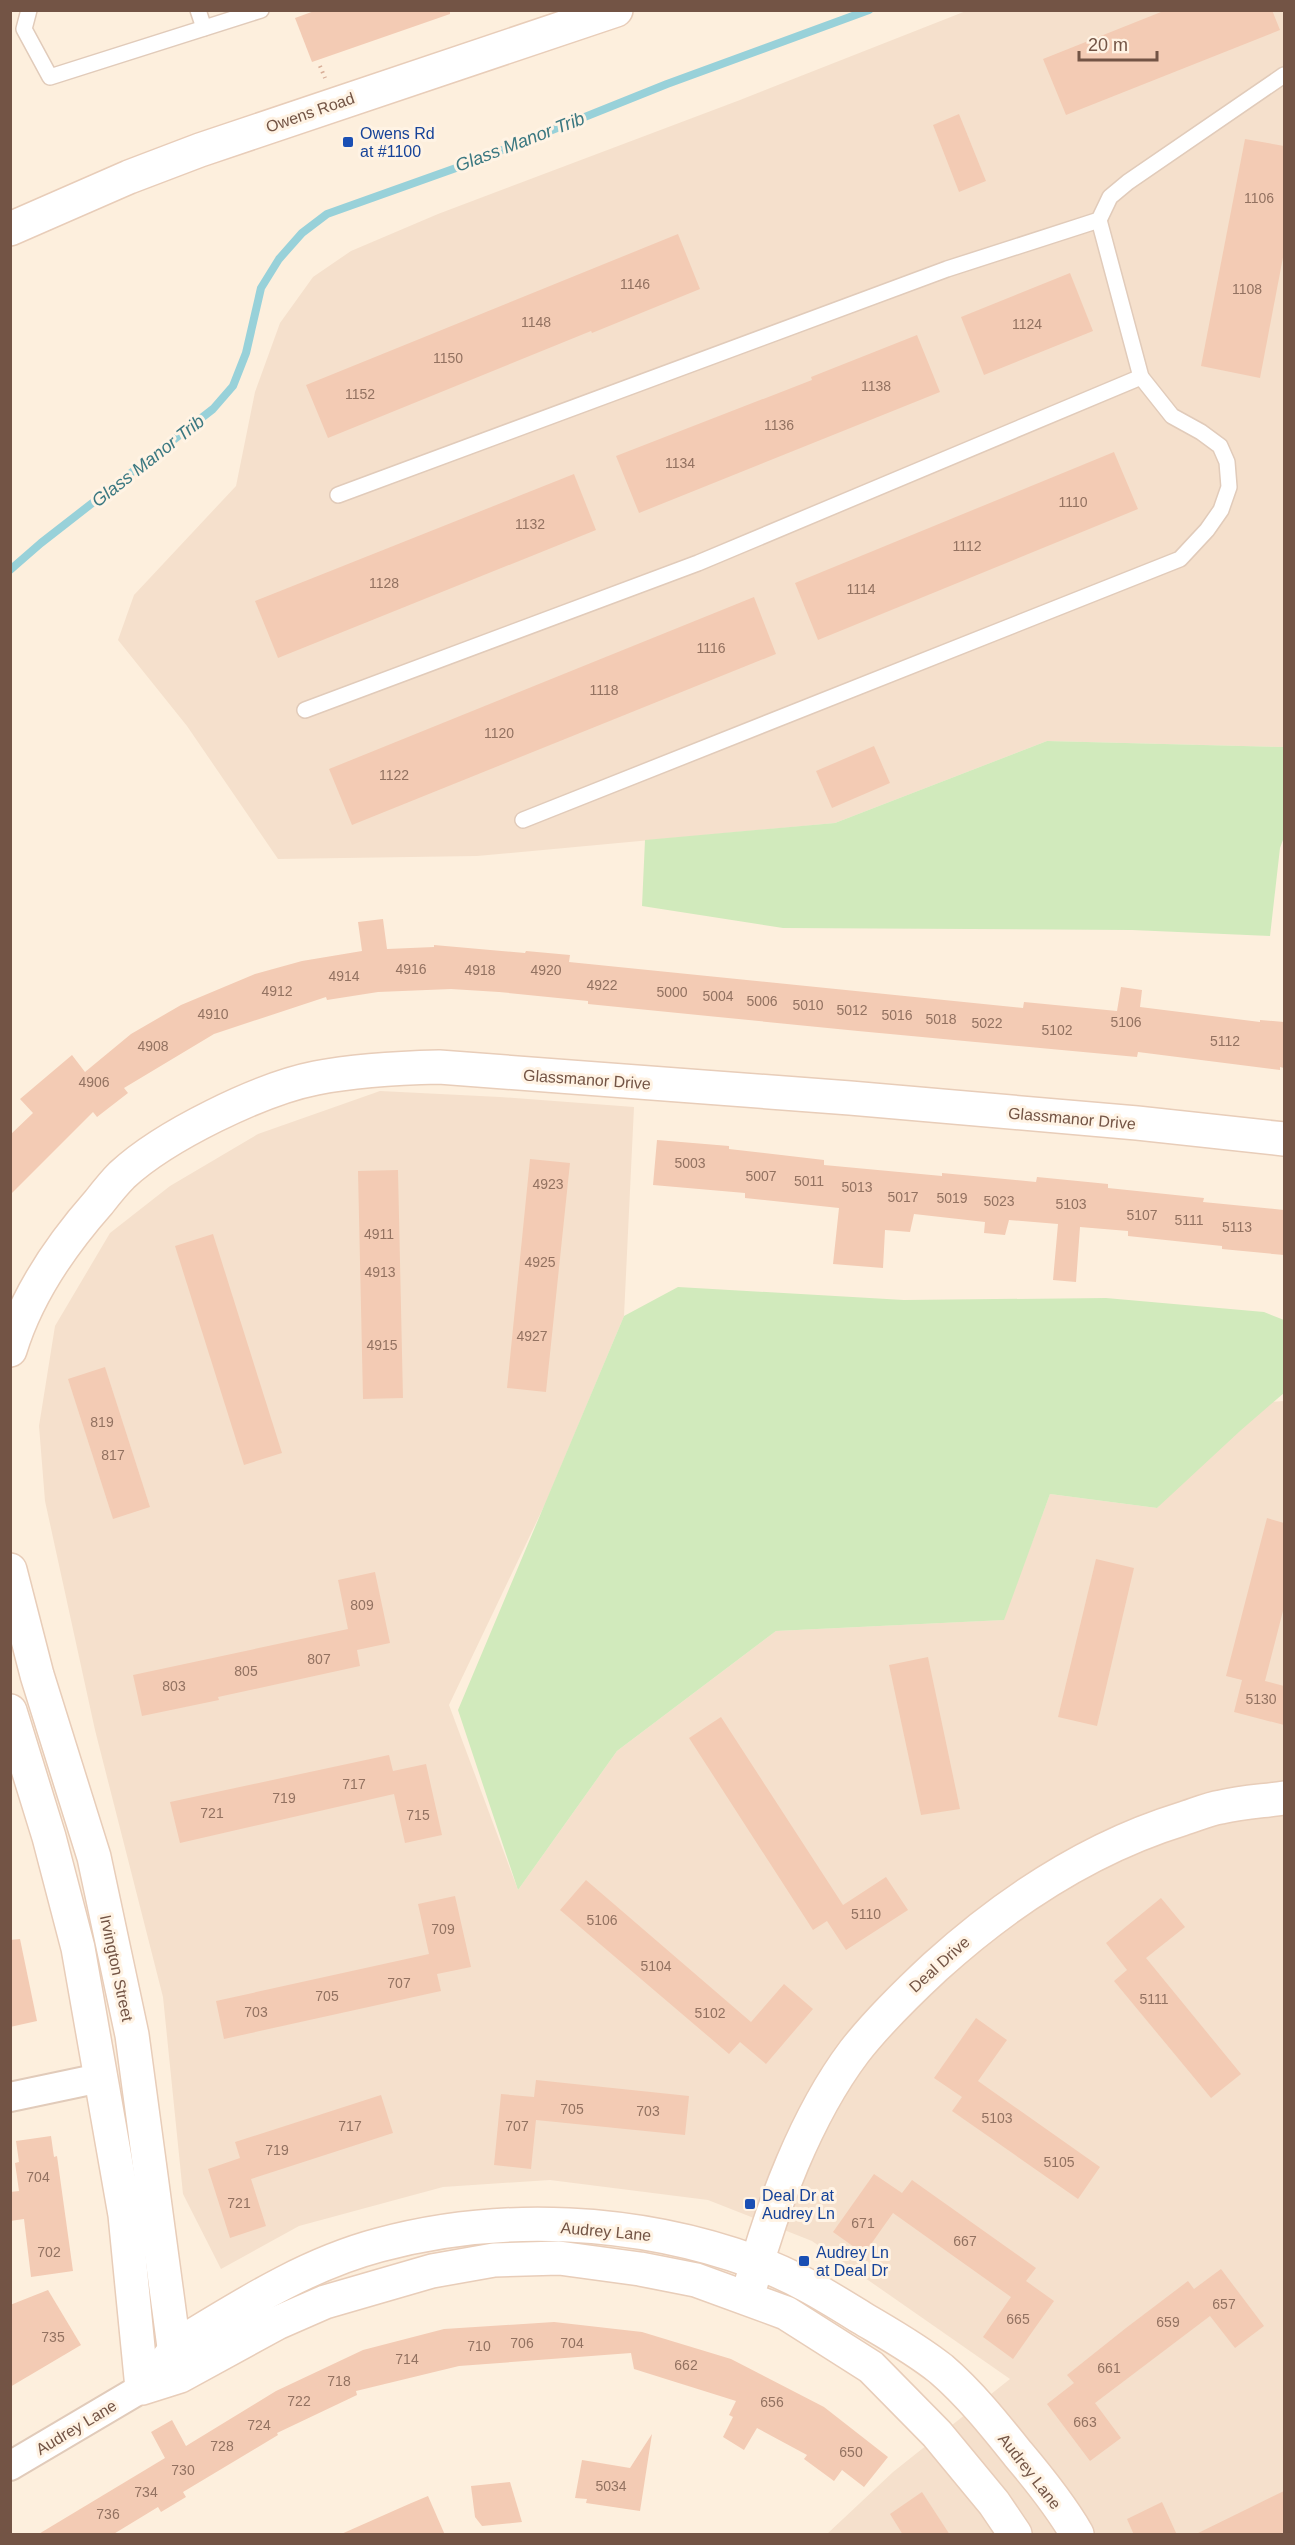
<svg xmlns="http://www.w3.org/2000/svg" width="1295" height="2545" viewBox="0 0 1295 2545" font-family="Arial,sans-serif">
  <rect width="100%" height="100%" fill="#fdefdd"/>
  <!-- residential -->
  <g fill="#f5e0cc">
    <path d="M 966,11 L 1284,11 L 1284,747 L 1047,741 L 835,823 L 477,856 L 278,859 L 187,726 L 118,640 L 134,595 L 236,486 L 255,392 L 280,323 L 313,277 L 351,251 L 438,214 L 740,100 Z"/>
    <path d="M 380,1091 L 500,1097 L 634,1107 L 624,1316 L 546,1502 L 449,1705 L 518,1890 L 617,1751 L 776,1631 L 1003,1620 L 1050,1494 L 1157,1508 L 1255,1403 L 1284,1401 L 1284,2534 L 827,2534 L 893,2472 L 1010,2379 L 812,2241 L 708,2200 L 550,2180 L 443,2187 L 299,2226 L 221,2269 L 183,2194 L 163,1997 L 95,1730 L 45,1501 L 39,1426 L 55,1326 L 110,1233 L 170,1186 L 258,1134 Z"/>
  </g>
  <!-- green -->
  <g fill="#d1eabc">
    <path d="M 1047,741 L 1284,747 L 1284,837 L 1280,848 L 1270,936 L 1132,930 L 783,928 L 642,906 L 645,840 L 835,823 Z"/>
    <path d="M 678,1287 L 904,1300 L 1106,1298 L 1264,1312 L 1284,1320 L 1284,1393 L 1240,1431 L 1157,1508 L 1050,1494 L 1004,1620 L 776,1631 L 617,1751 L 518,1890 L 458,1710 L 624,1316 Z"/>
  </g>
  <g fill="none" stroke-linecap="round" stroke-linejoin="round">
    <!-- stream -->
    <path stroke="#98d1d9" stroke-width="8" d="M 10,570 L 41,543 L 213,409 L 233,386 L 246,353 L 261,288 L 279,259 L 302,233 L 327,214 L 470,163 L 667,84 L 869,10"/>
  </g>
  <!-- building -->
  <g fill="#f3cbb4">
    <path d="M 317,10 L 450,10 L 450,14 L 312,62 L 295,18 Z"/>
    <path d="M 1166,10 L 1272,10 L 1280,30 L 1066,115 L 1043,59 Z"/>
    <path d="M 959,114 L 986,181 L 959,192 L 933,125 Z"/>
    <path d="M 1245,139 L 1284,146 L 1284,252 L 1260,378 L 1201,366 Z"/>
    <path d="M 678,234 L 700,289 L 592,333 L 591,331 L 328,438 L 306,385 Z"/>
    <path d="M 1070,273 L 1093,331 L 984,375 L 961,317 Z"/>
    <path d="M 917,335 L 940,392 L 639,513 L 616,456 L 812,380 L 811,377 Z"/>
    <path d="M 1114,452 L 1138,509 L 818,640 L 795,583 Z"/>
    <path d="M 574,474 L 596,530 L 278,658 L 255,601 Z"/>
    <path d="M 754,597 L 776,654 L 352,825 L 329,769 Z"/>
    <path d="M 874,746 L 890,783 L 832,808 L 816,771 Z"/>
    <path d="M 383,919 L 387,949 L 434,947 L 434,945 L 525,953 L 526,951 L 570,955 L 569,962 L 1023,1008 L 1024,1002 L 1117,1011 L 1121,987 L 1142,990 L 1140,1007 L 1260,1022 L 1260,1020 L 1284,1022 L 1284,1068 L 1280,1067 L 1280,1070 L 1138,1052 L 1137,1057 L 858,1031 L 588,1004 L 588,1001 L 499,992 L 451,989 L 378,992 L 327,1000 L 326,997 L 214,1034 L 124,1088 L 128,1093 L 97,1117 L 93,1112 L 10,1195 L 10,1135 L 33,1113 L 20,1099 L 72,1055 L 85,1072 L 131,1034 L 181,1005 L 255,974 L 302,961 L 362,951 L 358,922 Z"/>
    <path d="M 657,1140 L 729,1146 L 729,1149 L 824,1160 L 824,1165 L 942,1176 L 942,1173 L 1036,1182 L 1037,1177 L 1108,1184 L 1108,1188 L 1204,1198 L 1203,1202 L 1284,1210 L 1284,1255 L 1222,1249 L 1222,1246 L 1128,1236 L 1128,1231 L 1080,1227 L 1076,1282 L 1053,1280 L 1058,1224 L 1009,1220 L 1005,1235 L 984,1233 L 985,1222 L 914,1214 L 910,1232 L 885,1230 L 883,1268 L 833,1264 L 839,1208 L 745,1198 L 745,1193 L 653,1185 Z"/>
    <path d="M 530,1159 L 570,1163 L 546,1392 L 507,1388 Z"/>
    <path d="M 398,1170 L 403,1398 L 363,1399 L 358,1171 Z"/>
    <path d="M 213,1234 L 282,1453 L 244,1465 L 175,1246 Z"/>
    <path d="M 105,1367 L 150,1507 L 113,1519 L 68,1379 Z"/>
    <path d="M 1267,1518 L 1284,1523 L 1284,1607 L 1265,1681 L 1284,1686 L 1284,1725 L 1234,1712 L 1242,1680 L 1226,1676 Z"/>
    <path d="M 1096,1559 L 1134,1568 L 1097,1726 L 1058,1717 Z"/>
    <path d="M 375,1572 L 390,1643 L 357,1650 L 360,1666 L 218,1697 L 219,1700 L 142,1716 L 133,1675 L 348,1629 L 338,1580 Z"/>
    <path d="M 928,1657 L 960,1809 L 921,1815 L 889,1665 Z"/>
    <path d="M 721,1717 L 843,1905 L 886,1877 L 908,1910 L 846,1950 L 827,1921 L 813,1930 L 689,1738 Z"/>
    <path d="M 389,1755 L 393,1771 L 426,1764 L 442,1835 L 405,1843 L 394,1794 L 180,1843 L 170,1802 Z"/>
    <path d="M 586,1880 L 751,2022 L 784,1984 L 813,2009 L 766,2064 L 740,2042 L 729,2054 L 560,1910 Z"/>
    <path d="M 455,1896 L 471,1967 L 437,1974 L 441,1991 L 224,2039 L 216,2001 L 429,1954 L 418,1904 Z"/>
    <path d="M 1161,1898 L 1185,1927 L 1146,1958 L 1241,2074 L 1211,2098 L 1114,1981 L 1127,1970 L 1106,1943 Z"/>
    <path d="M 20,1939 L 37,2021 L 10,2027 L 10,1940 Z"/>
    <path d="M 976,2018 L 1007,2040 L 978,2081 L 1100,2167 L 1078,2199 L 952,2111 L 962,2097 L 934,2078 Z"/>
    <path d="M 536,2080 L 689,2096 L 685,2135 L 536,2120 L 531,2169 L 494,2165 L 501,2094 L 534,2097 Z"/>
    <path d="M 381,2095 L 393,2133 L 251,2179 L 266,2226 L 230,2238 L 208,2169 L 240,2158 L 235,2142 Z"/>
    <path d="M 51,2136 L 54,2157 L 57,2156 L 73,2271 L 31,2277 L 24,2219 L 10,2221 L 10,2192 L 19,2191 L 15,2163 L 19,2162 L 16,2141 Z"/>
    <path d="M 874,2174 L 902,2193 L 912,2180 L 1036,2268 L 1026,2281 L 1054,2301 L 1013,2359 L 983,2337 L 1011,2297 L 893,2213 L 864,2254 L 833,2232 Z"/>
    <path d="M 1221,2269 L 1264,2326 L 1235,2348 L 1210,2316 L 1095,2403 L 1121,2438 L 1090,2461 L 1047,2404 L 1074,2383 L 1067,2375 L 1126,2328 L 1188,2281 L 1194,2289 Z"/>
    <path d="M 48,2290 L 81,2345 L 10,2387 L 10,2305 Z"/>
    <path d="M 554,2322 L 642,2332 L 731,2359 L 824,2407 L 888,2457 L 864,2487 L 842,2470 L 834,2481 L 804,2459 L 807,2455 L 757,2428 L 744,2450 L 723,2437 L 733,2417 L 729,2415 L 736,2401 L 634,2369 L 631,2353 L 459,2366 L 356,2391 L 357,2395 L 277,2433 L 278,2435 L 183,2492 L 186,2497 L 161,2512 L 158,2507 L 112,2535 L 37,2535 L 165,2458 L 151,2432 L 172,2420 L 186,2446 L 276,2391 L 363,2350 L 444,2329 Z"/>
    <path d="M 652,2434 L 640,2511 L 586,2503 L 587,2499 L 575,2498 L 582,2460 L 630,2468 Z"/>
    <path d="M 510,2482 L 522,2522 L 482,2526 L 475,2517 L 471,2486 Z"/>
    <path d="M 1284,2491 L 1284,2535 L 1194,2535 L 1243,2511 Z"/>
    <path d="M 922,2492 L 950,2535 L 903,2535 L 890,2514 Z"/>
    <path d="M 428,2496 L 445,2535 L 339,2535 L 409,2504 Z"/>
    <path d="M 1162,2502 L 1177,2535 L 1134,2535 L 1127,2519 Z"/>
  </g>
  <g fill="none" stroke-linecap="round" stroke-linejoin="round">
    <defs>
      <g id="lane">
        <path d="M 29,10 L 24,29 L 50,77 L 261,10"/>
        <path d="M 198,10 L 204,28"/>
        <path d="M 338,495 L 947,269 L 1099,220 L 1110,197 L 1128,182 L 1284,75"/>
        <path d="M 305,710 L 698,563 L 1141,377"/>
        <path d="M 523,820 L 1180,559 L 1207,530 L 1221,510 L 1229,487 L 1227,462 L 1220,446 L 1201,432 L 1172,416 L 1141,377 L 1099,220"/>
      </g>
      <g id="street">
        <path d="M 10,2097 L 100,2078"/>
        <path d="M 10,2466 L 142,2388 L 174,2347"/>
      </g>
      <g id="secondary">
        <path d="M 10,229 L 129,177 L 200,150 L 616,10"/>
        <path d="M 10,1350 C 27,1294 61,1245 99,1202 C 106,1193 114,1183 122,1175 C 164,1136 260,1089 316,1078 C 357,1070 398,1068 439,1067 L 850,1098 L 1137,1123 L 1284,1139"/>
        <path d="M 10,1570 L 37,1675 L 94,1857 L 132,2035 L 174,2347 C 240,2307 304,2265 379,2245 C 501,2212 637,2219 755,2262 C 793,2275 828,2297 862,2318 C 889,2334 916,2349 941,2369 C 970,2394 994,2424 1018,2454 C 1040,2480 1060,2505 1077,2534"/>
        <path d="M 10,1711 L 49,1837 L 78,1948 L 125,2215 L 142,2388 L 180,2376 L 277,2323 L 325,2302 L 432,2271 L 494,2260 L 559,2258 L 640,2269 L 696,2280 L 786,2313 L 871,2367 L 937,2434 L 994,2503 L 1015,2534"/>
        <path d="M 751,2284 C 772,2207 806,2116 854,2052 C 878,2021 906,1994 935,1967 C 1008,1901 1088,1848 1182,1819 C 1195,1815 1208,1809 1221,1807 C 1242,1802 1264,1801 1284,1798"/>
      </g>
    </defs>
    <!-- lane casing -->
    <use href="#lane" stroke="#e1cbba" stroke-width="18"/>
    <!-- street casing -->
    <use href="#street" stroke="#e1cbba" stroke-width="32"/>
    <!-- secondary casing -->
    <use href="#secondary" stroke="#e8cdb9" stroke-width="36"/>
    <!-- path -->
    <path stroke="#d8ae98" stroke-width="4" stroke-dasharray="1.5 4.5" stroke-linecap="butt" d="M 320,66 L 325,78"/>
    <!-- lane -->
    <use href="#lane" stroke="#fff" stroke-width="15"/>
    <!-- street -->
    <use href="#street" stroke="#fff" stroke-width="28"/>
    <!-- secondary -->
    <use href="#secondary" stroke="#fff" stroke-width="33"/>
  </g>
  <!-- markers -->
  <g fill="#1a4fb4" stroke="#fff3e4" stroke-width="2">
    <rect x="342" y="136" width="12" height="12" rx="3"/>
    <rect x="744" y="2198" width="12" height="12" rx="3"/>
    <rect x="798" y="2255" width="12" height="12" rx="3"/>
  </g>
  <g text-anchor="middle" stroke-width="6" stroke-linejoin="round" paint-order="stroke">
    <!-- number labels -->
    <g font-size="14" fill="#937261">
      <text x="1259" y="203">1106</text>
      <text x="635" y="289">1146</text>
      <text x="1247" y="294">1108</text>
      <text x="536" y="327">1148</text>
      <text x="1027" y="329">1124</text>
      <text x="448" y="363">1150</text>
      <text x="876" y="391">1138</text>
      <text x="360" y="399">1152</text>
      <text x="779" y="430">1136</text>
      <text x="680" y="468">1134</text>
      <text x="1073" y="507">1110</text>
      <text x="530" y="529">1132</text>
      <text x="967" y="551">1112</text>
      <text x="384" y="588">1128</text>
      <text x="861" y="594">1114</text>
      <text x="711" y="653">1116</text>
      <text x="604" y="695">1118</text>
      <text x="499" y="738">1120</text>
      <text x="394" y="780">1122</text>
      <text x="411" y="974">4916</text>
      <text x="480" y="975">4918</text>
      <text x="546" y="975">4920</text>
      <text x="344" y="981">4914</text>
      <text x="602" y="990">4922</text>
      <text x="277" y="996">4912</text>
      <text x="672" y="997">5000</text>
      <text x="718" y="1001">5004</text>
      <text x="762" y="1006">5006</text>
      <text x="808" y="1010">5010</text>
      <text x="852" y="1015">5012</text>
      <text x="213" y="1019">4910</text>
      <text x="897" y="1020">5016</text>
      <text x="941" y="1024">5018</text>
      <text x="1126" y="1027">5106</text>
      <text x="987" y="1028">5022</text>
      <text x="1057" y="1035">5102</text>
      <text x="1225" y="1046">5112</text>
      <text x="153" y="1051">4908</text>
      <text x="94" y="1087">4906</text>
      <text x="690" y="1168">5003</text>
      <text x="761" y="1181">5007</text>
      <text x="809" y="1186">5011</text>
      <text x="548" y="1189">4923</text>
      <text x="857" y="1192">5013</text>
      <text x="903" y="1202">5017</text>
      <text x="952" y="1203">5019</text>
      <text x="999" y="1206">5023</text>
      <text x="1071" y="1209">5103</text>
      <text x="1142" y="1220">5107</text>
      <text x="1189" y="1225">5111</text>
      <text x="1237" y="1232">5113</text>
      <text x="379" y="1239">4911</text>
      <text x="540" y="1267">4925</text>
      <text x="380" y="1277">4913</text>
      <text x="532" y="1341">4927</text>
      <text x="382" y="1350">4915</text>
      <text x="102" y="1427">819</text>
      <text x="113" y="1460">817</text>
      <text x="362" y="1610">809</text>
      <text x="319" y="1664">807</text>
      <text x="246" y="1676">805</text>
      <text x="174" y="1691">803</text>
      <text x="1261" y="1704">5130</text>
      <text x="354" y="1789">717</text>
      <text x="284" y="1803">719</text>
      <text x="212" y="1818">721</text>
      <text x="418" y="1820">715</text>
      <text x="866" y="1919">5110</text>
      <text x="602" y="1925">5106</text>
      <text x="443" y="1934">709</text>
      <text x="656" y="1971">5104</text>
      <text x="399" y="1988">707</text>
      <text x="327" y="2001">705</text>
      <text x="1154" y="2004">5111</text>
      <text x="256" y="2017">703</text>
      <text x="710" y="2018">5102</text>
      <text x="572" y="2114">705</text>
      <text x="648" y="2116">703</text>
      <text x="997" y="2123">5103</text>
      <text x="350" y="2131">717</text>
      <text x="517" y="2131">707</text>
      <text x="277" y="2155">719</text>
      <text x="1059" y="2167">5105</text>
      <text x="38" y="2182">704</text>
      <text x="239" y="2208">721</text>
      <text x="863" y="2228">671</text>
      <text x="965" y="2246">667</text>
      <text x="49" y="2257">702</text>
      <text x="1224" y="2309">657</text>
      <text x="1018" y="2324">665</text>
      <text x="1168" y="2327">659</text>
      <text x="53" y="2342">735</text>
      <text x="522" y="2348">706</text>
      <text x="572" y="2348">704</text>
      <text x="479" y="2351">710</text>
      <text x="407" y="2364">714</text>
      <text x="686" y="2370">662</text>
      <text x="1109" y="2373">661</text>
      <text x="339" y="2386">718</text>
      <text x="299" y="2406">722</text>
      <text x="772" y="2407">656</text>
      <text x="1085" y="2427">663</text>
      <text x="259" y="2430">724</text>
      <text x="222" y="2451">728</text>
      <text x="851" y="2457">650</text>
      <text x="183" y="2475">730</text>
      <text x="611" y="2491">5034</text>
      <text x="146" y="2497">734</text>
      <text x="108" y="2519">736</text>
    </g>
    <!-- street labels -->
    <g font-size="16" fill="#735445" stroke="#fff3e4">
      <text transform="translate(310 112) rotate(-19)" y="6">Owens Road</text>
      <text transform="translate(587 1079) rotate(4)" y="6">Glassmanor Drive</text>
      <text transform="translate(1072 1118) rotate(5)" y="6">Glassmanor Drive</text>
      <text transform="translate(939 1964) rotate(-42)" y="6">Deal Drive</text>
      <text transform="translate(117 1968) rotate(78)" y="6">Irvington Street</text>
      <text transform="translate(606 2231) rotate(5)" y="6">Audrey Lane</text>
      <text transform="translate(76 2427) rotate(-31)" y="6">Audrey Lane</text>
      <text transform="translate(1030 2471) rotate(52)" y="6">Audrey Lane</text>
    </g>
    <!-- transit labels -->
    <g font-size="16" fill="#164399" stroke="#fff3e4" text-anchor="start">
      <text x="360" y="139">Owens Rd<tspan x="360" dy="18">at #1100</tspan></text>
      <text x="762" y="2201">Deal Dr at<tspan x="762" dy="18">Audrey Ln</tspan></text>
      <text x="816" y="2258">Audrey Ln<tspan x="816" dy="18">at Deal Dr</tspan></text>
    </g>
    <!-- water labels -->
    <g font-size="18" font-style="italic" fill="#3b7881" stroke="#fff3e4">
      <text transform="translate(520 142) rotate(-21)" y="6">Glass Manor Trib</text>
      <text transform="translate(148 461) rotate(-38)" y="6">Glass Manor Trib</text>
    </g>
  </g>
  <!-- border -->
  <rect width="1295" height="2545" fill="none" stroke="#735445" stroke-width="24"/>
  <!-- scale -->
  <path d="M1079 51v9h78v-9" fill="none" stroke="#735445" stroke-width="3"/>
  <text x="1088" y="51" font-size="18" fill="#735445" stroke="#fff3e4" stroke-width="4.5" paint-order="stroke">20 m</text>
</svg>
